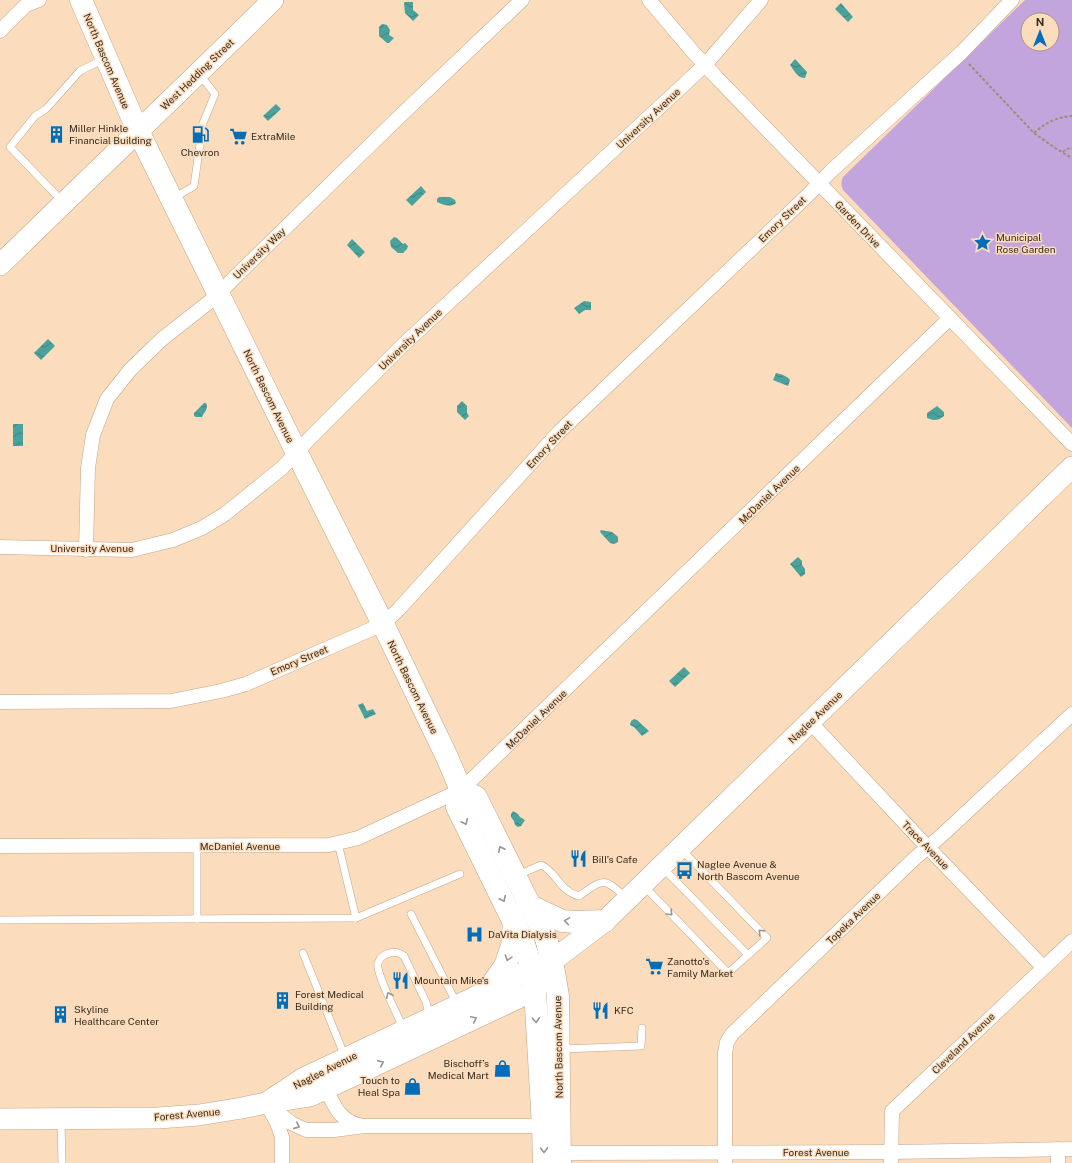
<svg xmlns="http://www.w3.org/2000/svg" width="1072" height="1163" viewBox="0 0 1072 1163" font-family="'Public Sans',sans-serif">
  <defs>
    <pattern id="water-waves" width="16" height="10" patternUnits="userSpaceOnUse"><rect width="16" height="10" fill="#4aa29c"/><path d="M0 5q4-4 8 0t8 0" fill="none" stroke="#3e847f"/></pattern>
  </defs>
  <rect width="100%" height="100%" fill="#fbddbd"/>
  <!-- green -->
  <path fill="#c3a5dd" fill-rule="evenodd" d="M 1025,0 L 1072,0 L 1072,428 L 843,190 C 841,185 841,182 843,177 ZM 1028,20 L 1052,20 L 1052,44 L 1028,44 Z"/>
  <!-- water -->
  <g fill="url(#water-waves)">
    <path d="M 405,2 L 413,2 L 413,10 L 419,15 L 413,21 L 405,13 L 404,3 Z"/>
    <path d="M 841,3 L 853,17 L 848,22 L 835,9 Z"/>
    <path d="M 382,24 L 387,25 L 390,30 L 389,35 L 394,38 L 389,43 L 387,43 L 379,36 L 379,27 Z"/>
    <path d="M 795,59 L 807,72 L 805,78 C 797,78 794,70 790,65 Z"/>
    <path d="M 276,104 L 281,109 L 268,121 L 263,116 Z"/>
    <path d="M 421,186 L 426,192 L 412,206 L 406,200 Z"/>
    <path d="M 439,197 L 450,197 L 455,200 L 456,203 C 451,208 443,205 437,202 L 437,199 Z"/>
    <path d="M 394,237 L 397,238 L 403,244 L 405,243 L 408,246 L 407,249 L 403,253 L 398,253 L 391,247 L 390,241 Z"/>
    <path d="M 352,239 L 365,252 L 359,258 L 347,245 Z"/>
    <path d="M 584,301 L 591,302 L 591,310 L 585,310 L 579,314 L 574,308 Z"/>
    <path d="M 48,339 L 55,346 L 41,360 L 34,353 Z"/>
    <path d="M 776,373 C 781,374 787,376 790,380 L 788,386 L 773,380 Z"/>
    <path d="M 462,401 L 467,406 L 467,413 L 469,416 L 465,420 L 457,412 L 457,406 Z"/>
    <path d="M 204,403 L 206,403 C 209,409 204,412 202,417 L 196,417 L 194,416 L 194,413 Z"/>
    <path d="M 937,406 L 944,412 L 944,416 C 938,421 934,421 927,418 L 927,413 Z"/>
    <rect x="13" y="424" width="10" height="22"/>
    <path d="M 601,530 L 612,532 L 618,537 L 618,542 L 614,544 L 610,543 L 600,532 Z"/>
    <path d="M 798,557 L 802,561 L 802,565 L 805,569 L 805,574 L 801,577 L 790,564 Z"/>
    <path d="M 684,667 L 690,673 L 675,687 L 669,681 Z"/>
    <path d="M 363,703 L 367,711 L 373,709 L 376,714 L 365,719 L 358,705 Z"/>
    <path d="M 634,719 L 637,720 L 649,731 L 642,736 L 634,727 L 630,725 L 631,721 Z"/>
    <path d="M 513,811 L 518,814 L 520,817 L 525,820 L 521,826 L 518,827 L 515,825 L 514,821 L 511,817 L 511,814 Z"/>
  </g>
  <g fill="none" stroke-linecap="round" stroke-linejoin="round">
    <defs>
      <g id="service">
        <path d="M 174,198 L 194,186 L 203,123 L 215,94 L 199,74"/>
        <path d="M 62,201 L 10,147 L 35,116 L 46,109 L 80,71 L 104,59"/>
        <path d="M 338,843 L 356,918"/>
        <path d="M 197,846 L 197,919"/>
        <path d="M 663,868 L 748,955"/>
        <path d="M 518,875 L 541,865 C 557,872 559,891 579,896 C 605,878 603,877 626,898"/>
        <path d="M 643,885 L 728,973 L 767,938 L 681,849"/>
        <path d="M 411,914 L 457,1004"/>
        <path d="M 0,920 L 356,918 L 460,874"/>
        <path d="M 303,953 L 345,1057"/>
        <path d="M 403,1029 C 399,1016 375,973 378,963 C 380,957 385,954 390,953 C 395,951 400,953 404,956 L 426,1002 L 430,1017"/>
        <path d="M 562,1049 L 641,1046 L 642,1028"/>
        <path d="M 61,1121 L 62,1163"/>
      </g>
      <g id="minor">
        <path d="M 649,0 L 693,52 L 718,79 L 1072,444"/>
        <path d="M 0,31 L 26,5 L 39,0"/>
        <path d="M 0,547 L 132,550 L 173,540 L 202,528 L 225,514 L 282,468 L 311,437 L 404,344 L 705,65 L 761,0"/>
        <path d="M 86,550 L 88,468 L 93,435 L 107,399 L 130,370 L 162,339 L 218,295 L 233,279 L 399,117 L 522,0"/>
        <path d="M 0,702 L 171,701 L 221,691 L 246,684 L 383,624 L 399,609 L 559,432 L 808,195 L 830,172 L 962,52 L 1012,0"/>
        <path d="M 810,722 L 916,835 L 1043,967"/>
        <path d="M 0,846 L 329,845 L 358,838 L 461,790 L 950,318"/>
        <path d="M 326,1089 C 335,1107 340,1122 363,1126"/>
        <path d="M 266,1103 L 291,1123 L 306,1130 L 334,1130 L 365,1126 L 543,1126"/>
        <path d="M 269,1108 L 277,1123 L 282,1137 L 282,1163"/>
        <path d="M 1058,1149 L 1058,1163"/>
        <path d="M 559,1153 L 891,1152 L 1072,1149"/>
        <path d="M 725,1163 L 725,1053 L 727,1042 L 732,1034 L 915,858 L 941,836 L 1072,714"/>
        <path d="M 891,1163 L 892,1111 L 1072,941"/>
      </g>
      <g id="secondary">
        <path d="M 0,265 C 91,176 183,89 273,0"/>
        <path d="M 266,1103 L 304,1078 L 467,1001 L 532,968 L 552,961 L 605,921 L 1072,467"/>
        <path d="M 0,1119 L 158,1118 L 199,1115 L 242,1108 L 266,1103 L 310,1096 L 535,990 L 543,975"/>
      </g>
      <g id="primary">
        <path d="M 81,0 L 138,131 L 297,453 L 383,624 L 447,757 L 461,790 L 457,807 L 522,939 L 532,968 L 535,990 L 543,1126 L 544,1163"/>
        <path d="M 461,790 L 476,797 L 546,938 L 552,961 L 558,996 L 560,1163"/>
        <path d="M 528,905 L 562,921 L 575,922 L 605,921"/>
        <path d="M 488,990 L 505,966 L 512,946 L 514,922"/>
      </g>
    </defs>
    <!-- service casing -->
    <use href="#service" stroke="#c3a687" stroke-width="8"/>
    <!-- minor casing -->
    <use href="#minor" stroke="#c3a687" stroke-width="15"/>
    <!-- secondary casing -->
    <use href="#secondary" stroke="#c3a687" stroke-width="22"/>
    <!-- primary casing -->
    <use href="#primary" stroke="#c3a687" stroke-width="23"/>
    <!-- path -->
    <g stroke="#a18b75" stroke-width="2" stroke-dasharray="3 2" stroke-linecap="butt">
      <path d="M 969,64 L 1034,133 L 1055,148 L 1072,158"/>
      <path d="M 1034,133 C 1045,123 1057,117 1072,116"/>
      <path d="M 1063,152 L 1066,149 L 1072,148"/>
    </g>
    <!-- service -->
    <use href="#service" stroke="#fff" stroke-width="7"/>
    <!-- minor -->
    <use href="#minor" stroke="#fff" stroke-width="14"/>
    <!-- secondary -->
    <use href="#secondary" stroke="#fff" stroke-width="21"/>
    <!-- primary -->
    <use href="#primary" stroke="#fff" stroke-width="22"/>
  </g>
  <!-- one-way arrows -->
  <defs><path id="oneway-chevron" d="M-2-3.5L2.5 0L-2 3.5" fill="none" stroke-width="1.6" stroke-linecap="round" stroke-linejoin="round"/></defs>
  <g stroke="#9b958f">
    <use href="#oneway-chevron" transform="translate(465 822) rotate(64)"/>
    <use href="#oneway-chevron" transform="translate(501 849) rotate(-116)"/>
    <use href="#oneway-chevron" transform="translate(503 899) rotate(64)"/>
    <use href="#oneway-chevron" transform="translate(670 913) rotate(46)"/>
    <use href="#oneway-chevron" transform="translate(567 921) rotate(-171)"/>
    <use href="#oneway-chevron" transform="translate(761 932) rotate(-134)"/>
    <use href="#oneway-chevron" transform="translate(508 958) rotate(108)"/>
    <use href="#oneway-chevron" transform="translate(389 995) rotate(-115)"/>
    <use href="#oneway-chevron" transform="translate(474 1019) rotate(-25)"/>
    <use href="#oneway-chevron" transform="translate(536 1020) rotate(87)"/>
    <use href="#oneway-chevron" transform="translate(381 1063) rotate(-25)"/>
    <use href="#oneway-chevron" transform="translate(297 1126) rotate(24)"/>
    <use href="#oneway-chevron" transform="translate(544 1150) rotate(89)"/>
  </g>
  <!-- icons -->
  <defs>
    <symbol id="building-bare" viewBox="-9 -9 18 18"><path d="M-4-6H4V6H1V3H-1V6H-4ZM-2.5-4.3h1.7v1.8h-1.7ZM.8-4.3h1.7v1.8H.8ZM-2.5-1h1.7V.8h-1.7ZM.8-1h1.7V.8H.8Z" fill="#026db9" stroke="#fbddbd" stroke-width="2.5" paint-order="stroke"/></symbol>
    <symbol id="fuel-bare" viewBox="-9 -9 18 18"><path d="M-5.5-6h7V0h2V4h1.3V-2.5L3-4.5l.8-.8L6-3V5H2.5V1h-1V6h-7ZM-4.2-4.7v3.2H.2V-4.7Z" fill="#026db9" stroke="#fbddbd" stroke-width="2.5" paint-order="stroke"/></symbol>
    <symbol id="supermarket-bare" viewBox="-9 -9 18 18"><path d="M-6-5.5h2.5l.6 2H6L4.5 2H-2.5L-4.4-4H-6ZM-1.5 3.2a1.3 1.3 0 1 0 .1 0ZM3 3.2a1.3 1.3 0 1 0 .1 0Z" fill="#026db9" stroke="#fbddbd" stroke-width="2.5" paint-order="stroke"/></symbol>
    <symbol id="sight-bare" viewBox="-9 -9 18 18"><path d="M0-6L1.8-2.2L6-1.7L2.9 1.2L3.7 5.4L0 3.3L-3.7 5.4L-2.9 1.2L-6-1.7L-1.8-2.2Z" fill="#026db9" stroke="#fbddbd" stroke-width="2.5" paint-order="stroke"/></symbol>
    <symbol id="restaurant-bare" viewBox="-9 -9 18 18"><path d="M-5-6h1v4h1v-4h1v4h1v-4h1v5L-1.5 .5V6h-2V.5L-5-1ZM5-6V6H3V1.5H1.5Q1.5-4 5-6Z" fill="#026db9" stroke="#fbddbd" stroke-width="2.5" paint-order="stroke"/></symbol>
    <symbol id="bus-bare" viewBox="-9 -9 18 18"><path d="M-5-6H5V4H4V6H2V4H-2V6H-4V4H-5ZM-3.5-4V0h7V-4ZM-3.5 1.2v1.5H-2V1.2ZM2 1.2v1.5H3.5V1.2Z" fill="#026db9" stroke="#fbddbd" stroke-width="2.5" paint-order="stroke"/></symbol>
    <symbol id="hospital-bare" viewBox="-9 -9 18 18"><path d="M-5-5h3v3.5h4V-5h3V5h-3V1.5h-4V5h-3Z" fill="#026db9" stroke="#fbddbd" stroke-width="2.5" paint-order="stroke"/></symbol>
    <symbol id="shop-bare" viewBox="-9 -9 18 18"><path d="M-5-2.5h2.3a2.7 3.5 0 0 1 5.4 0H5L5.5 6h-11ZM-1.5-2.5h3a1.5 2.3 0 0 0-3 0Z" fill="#026db9" stroke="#fbddbd" stroke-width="2.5" paint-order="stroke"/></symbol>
  </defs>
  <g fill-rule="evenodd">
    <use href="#building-bare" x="44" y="122" width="25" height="25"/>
    <use href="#fuel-bare" x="188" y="122" width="25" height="25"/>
    <use href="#supermarket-bare" x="226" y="124" width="25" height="25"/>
    <use href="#sight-bare" x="970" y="230" width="25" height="25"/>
    <use href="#restaurant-bare" x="566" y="846" width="25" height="25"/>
    <use href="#bus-bare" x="672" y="858" width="25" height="25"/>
    <use href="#hospital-bare" x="462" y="922" width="25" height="25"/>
    <use href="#supermarket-bare" x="642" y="954" width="25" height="25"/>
    <use href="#restaurant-bare" x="388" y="968" width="25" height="25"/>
    <use href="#building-bare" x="270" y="988" width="25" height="25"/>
    <use href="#restaurant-bare" x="588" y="998" width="25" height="25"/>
    <use href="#building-bare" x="48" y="1002" width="25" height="25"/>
    <use href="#shop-bare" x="490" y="1056" width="25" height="25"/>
    <use href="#shop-bare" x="400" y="1074" width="25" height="25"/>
  </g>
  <g text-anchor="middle" stroke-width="3" stroke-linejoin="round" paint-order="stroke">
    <!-- street labels -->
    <g font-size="10" fill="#372b1f" stroke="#fbddbd">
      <text transform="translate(107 61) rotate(67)" y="4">North Bascom Avenue</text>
      <text transform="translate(197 74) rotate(-44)" y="4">West Hedding Street</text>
      <text transform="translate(648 118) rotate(-43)" y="4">University Avenue</text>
      <text transform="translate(782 219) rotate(-44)" y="4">Emory Street</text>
      <text transform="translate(858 224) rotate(46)" y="4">Garden Drive</text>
      <text transform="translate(259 253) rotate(-44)" y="4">University Way</text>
      <text transform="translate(410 339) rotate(-44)" y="4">University Avenue</text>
      <text transform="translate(269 396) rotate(64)" y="4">North Bascom Avenue</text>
      <text transform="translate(549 444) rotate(-47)" y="4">Emory Street</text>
      <text transform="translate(769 494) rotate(-44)" y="4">McDaniel Avenue</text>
      <text x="92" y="552">University Avenue</text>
      <text transform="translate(299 660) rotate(-23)" y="4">Emory Street</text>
      <text transform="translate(413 687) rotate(64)" y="4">North Bascom Avenue</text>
      <text transform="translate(815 717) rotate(-44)" y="4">Naglee Avenue</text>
      <text transform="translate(536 719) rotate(-44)" y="4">McDaniel Avenue</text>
      <text transform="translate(926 845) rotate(46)" y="4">Trace Avenue</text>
      <text x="240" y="850">McDaniel Avenue</text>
      <text transform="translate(853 918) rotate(-44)" y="4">Topeka Avenue</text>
      <text transform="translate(963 1043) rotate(-44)" y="4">Cleveland Avenue</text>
      <text transform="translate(558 1047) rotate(-91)" y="4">North Bascom Avenue</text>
      <text transform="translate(325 1070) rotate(-27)" y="4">Naglee Avenue</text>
      <text transform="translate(187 1114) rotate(-5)" y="4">Forest Avenue</text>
      <text x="816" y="1156">Forest Avenue</text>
    </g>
    <!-- poi labels -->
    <g font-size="10" fill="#372b1f" stroke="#fbddbd" text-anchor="start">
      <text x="69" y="132">Miller Hinkle<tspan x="69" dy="12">Financial Building</tspan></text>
      <text x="251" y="140">ExtraMile</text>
      <text x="200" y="156" text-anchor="middle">Chevron</text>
      <text x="996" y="241">Municipal<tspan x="996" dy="12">Rose Garden</tspan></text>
      <text x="592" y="863">Bill’s Cafe</text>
      <text x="697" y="868">Naglee Avenue &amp;<tspan x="697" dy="12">North Bascom Avenue</tspan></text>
      <text x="488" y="938">DaVita Dialysis</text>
      <text x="667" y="965">Zanotto’s<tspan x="667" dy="12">Family Market</tspan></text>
      <text x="414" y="984">Mountain Mike's</text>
      <text x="295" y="998">Forest Medical<tspan x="295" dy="12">Building</tspan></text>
      <text x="74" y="1013">Skyline<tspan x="74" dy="12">Healthcare Center</tspan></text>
      <text x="614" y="1014">KFC</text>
      <text x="489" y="1067" text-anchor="end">Bischoff’s<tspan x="489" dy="12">Medical Mart</tspan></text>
      <text x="400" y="1084" text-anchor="end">Touch to<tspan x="400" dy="12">Heal Spa</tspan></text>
    </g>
  </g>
  <!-- north arrow -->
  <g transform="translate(1040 32)"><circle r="19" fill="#fbddbd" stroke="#ad967e"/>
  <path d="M0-3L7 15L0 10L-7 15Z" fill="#026db9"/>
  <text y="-6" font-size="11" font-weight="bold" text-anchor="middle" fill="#372b1f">N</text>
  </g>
</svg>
